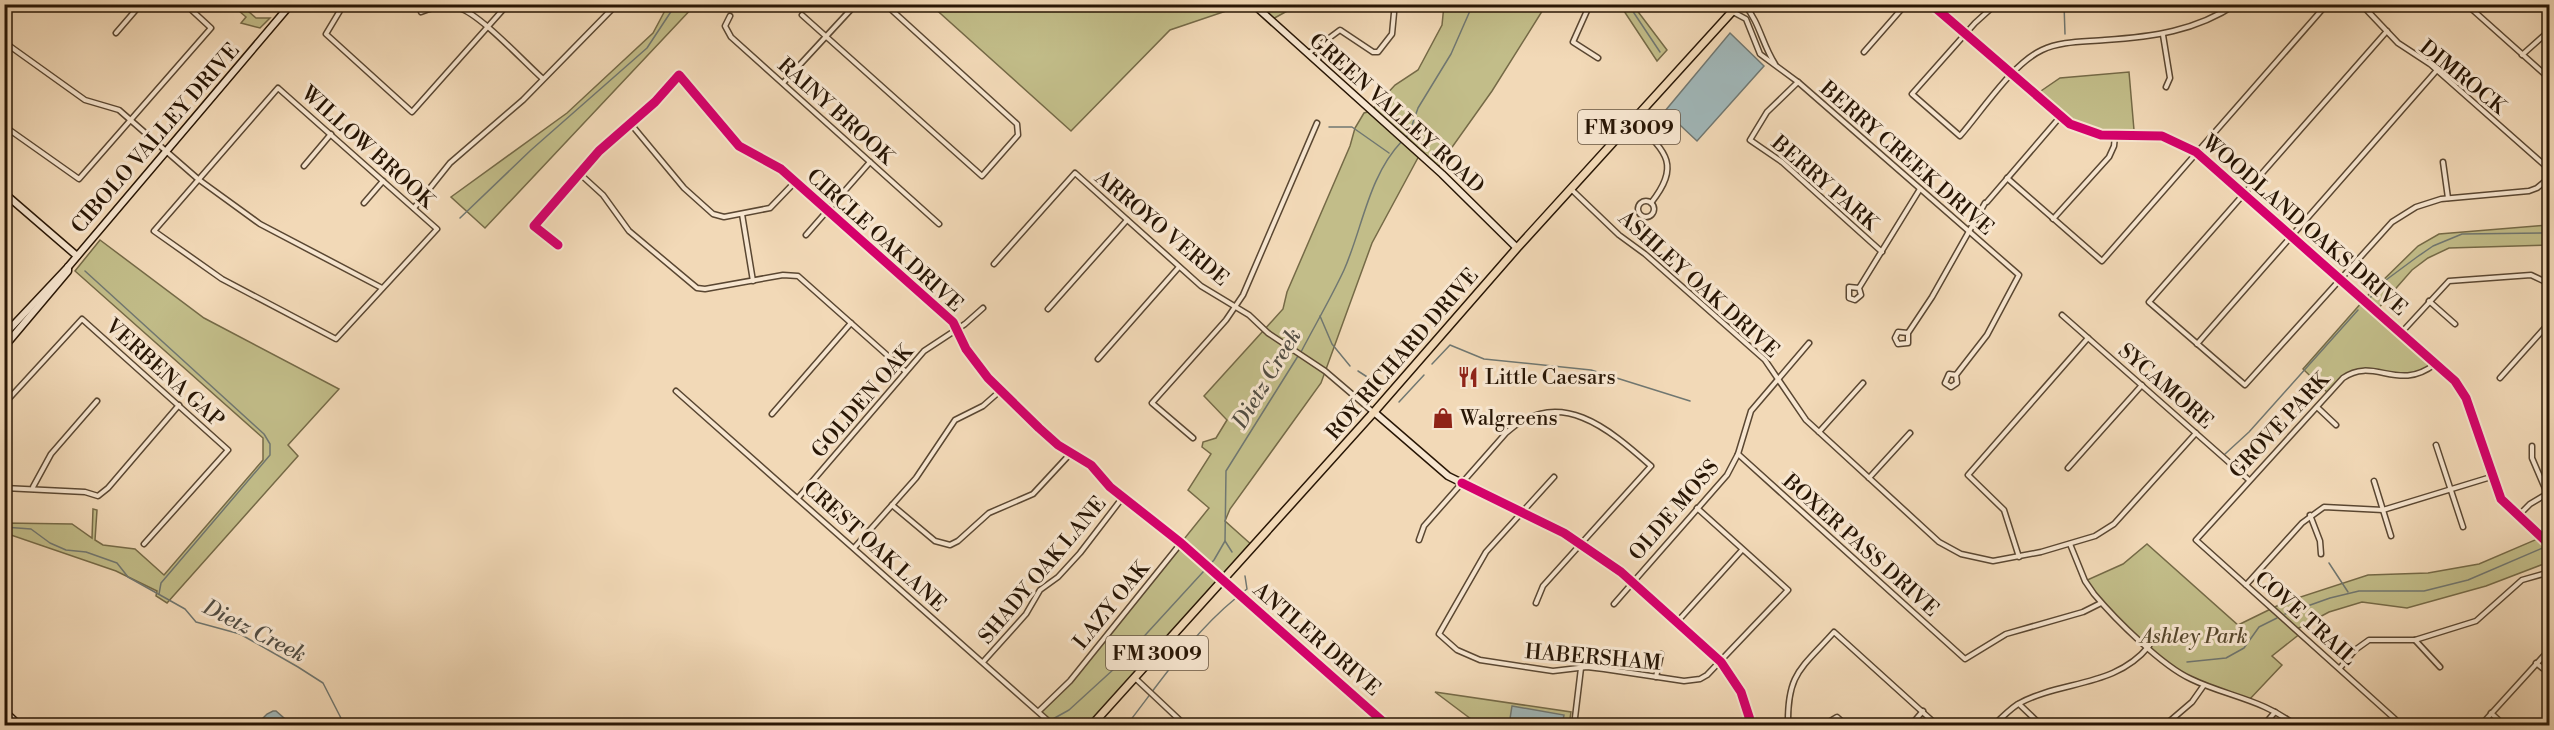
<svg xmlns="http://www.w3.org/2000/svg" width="2554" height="730" viewBox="0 0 2554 730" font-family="'Libre Bodoni',serif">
  <rect width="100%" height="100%" fill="#f2d9b7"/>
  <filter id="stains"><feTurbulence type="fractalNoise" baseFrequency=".00333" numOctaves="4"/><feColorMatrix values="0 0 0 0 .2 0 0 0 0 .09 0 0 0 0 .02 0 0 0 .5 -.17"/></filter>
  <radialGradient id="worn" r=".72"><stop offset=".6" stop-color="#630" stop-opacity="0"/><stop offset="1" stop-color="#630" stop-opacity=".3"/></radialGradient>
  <!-- green -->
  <g fill="#c2bd89" stroke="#756a47" stroke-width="1.5">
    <path d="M 232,5 L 241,5 L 256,18 L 270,18 L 260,28 L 241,23 L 246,17 Z"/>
    <path d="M 668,5 L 695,5 L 485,228 L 451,197 L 567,113 L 653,33 Z"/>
    <path d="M 931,5 L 1243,4 L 1244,5 L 1170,30 L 1071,131 Z"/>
    <path d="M 1253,5 L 1298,5 L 1271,20 Z"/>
    <path d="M 1444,5 L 1546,5 L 1492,91 L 1438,167 L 1420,154 L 1372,243 L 1321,383 L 1230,509 L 1225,521 L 1253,546 L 1091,725 L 1054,725 L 1039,711 L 1070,681 L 1209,508 L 1188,490 L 1211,454 L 1202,447 L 1203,442 L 1216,438 L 1227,420 L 1204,396 L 1283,309 L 1287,292 L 1350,146 L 1355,128 L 1364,113 L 1371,111 L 1395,85 L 1418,70 L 1442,25 Z"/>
    <path d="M 1620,5 L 1633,5 L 1667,50 L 1657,61 Z"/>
    <path d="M 2129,72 L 2134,130 C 2094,136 2066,119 2038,93 L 2060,78 Z"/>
    <path d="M 2549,225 L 2549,245 L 2449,248 L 2428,258 L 2412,270 L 2376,311 L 2436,363 L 2409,377 L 2395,377 L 2374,371 L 2348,374 L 2329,394 L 2303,369 L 2370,293 L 2418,246 L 2439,234 Z"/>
    <path d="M 100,240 L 204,318 L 339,389 L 288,445 L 298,456 L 167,603 L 156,596 L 157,591 L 116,571 L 5,533 L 5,523 L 72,524 L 92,538 L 93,509 L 97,510 L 95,540 L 103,545 L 135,549 L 164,575 L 263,460 L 263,438 L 75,271 Z"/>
    <path d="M 2549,534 L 2549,562 L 2486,586 L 2407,608 L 2362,602 L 2329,612 L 2297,629 L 2301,633 L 2272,656 L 2282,665 L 2249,700 C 2225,693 2197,684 2175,670 C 2145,650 2109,609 2085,581 L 2123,564 L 2147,544 L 2238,625 L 2285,602 L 2368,575 L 2428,573 L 2479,564 Z"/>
    <path d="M 1435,692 L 1571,712 L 1569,725 L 1479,725 Z"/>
  </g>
  <!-- water -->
  <g fill="#a0b7b9" stroke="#707771" stroke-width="1.5">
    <path d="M 1730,33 L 1764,66 L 1697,141 L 1665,111 Z"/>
    <path d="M 1512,706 L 1564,715 L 1562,725 L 1509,725 Z"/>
    <path d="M 273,711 L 276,711 L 292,725 L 256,725 L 267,714 Z"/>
  </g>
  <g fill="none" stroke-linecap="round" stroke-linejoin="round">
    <!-- stream -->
    <g stroke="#707771" stroke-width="1.5">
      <path d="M 1183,4 L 1220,4"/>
      <path d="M 1628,4 L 1660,52"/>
      <path d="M 2064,4 L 2065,34"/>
      <path d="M 1329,127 L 1352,127 L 1389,153"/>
      <path d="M 1405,138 L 1409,134 L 1418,108 L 1451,54 L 1473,4"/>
      <path d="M 460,218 L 531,150 L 647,48 L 676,4"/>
      <path d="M 85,271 L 264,434 L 270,444 L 270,455 L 161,583 L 159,594"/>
      <path d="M 2370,298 L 2386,280 L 2417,257 L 2433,246 L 2462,234 L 2550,233"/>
      <path d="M 1320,316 L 1332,344 L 1350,366"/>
      <path d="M 1301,352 C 1315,325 1331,298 1344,270 C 1363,227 1368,177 1402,141"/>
      <path d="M 1432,364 L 1450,345 L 1484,359 L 1591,370 L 1690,401"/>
      <path d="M 1358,371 L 1378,384"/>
      <path d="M 1399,402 L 1424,375"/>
      <path d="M 2225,454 L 2249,432 L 2358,310"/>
      <path d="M 4,527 L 31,529 L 50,543 L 66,550 L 86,552 L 117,563 L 128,577 L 185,609 L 196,622 L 240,634 L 298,667 L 323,683 L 345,726"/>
      <path d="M 1225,541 L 1232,552"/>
      <path d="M 2329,563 L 2348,592"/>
      <path d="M 1243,592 L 1247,589 L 1245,576"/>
      <path d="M 2285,614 L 2330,598 L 2359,591 L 2424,591 L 2468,580 L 2545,547"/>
      <path d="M 2187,662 L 2226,658 L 2244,648 L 2259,627 L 2277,618"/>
      <path d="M 1051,720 L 1069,710 L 1115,668 L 1214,560 L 1225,541 L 1226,471 L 1298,356"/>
      <path d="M 1126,726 C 1161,681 1192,634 1236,598"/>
    </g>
    <defs>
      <g id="street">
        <path d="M 344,4 L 326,34 L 412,112 L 508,4"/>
        <path d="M 1590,4 L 1573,42 L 1598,58"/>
        <path d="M 1744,4 C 1760,23 1762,44 1775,64"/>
        <path d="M 1996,4 L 1975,23 L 1912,94 L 1960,136 C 1982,111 2012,64 2042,50 C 2061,41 2084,42 2105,40 C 2152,37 2196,31 2236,4"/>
        <path d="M 2361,4 L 2398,43 L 2430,64 L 2550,170"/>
        <path d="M 2466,4 L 2550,79"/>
        <path d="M 421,12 C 433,7 446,5 459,8 C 480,14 524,62 542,78"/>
        <path d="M 1733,12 L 1746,19 L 1760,54 L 1798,82 L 2019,275 L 1987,335 L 1956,375 L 1957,383 L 1951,387 L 1945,383 L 1949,374 L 1956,375"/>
        <path d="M 802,15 L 982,176 L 1018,135 L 1017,124 L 885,4"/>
        <path d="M 730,16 L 725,26 L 731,37 L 939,224"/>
        <path d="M 2387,31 L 2149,302 L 2245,385 L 2392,222 L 2416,207 L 2441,199 L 2529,191 L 2537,188 L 2550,177"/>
        <path d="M 116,33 L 141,4"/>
        <path d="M 2163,35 L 2170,78 L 2166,87"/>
        <path d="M 4,42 L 85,100 L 119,110 L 198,179 L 260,224 L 382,288"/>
        <path d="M 1864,52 L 1906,4"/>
        <path d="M 1309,53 L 1340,30 L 1373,52 L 1378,52 L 1392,34 L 1394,13"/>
        <path d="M 2522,55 L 2550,30"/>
        <path d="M 1317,62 L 1325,42"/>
        <path d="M 1798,82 L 1767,112 L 1750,140 L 1782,162 L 1882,252"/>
        <path d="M 783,83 L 856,4"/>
        <path d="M 278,88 L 437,229 L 336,339 L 222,279 L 154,231 Z"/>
        <path d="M 1634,121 C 1665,151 1682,164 1651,203"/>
        <path d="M 630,123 L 684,188 L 713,214 L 724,217 L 770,208 L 795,182"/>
        <path d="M 4,126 L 79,179 L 211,28 L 185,4"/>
        <path d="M 2443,162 L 2448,198"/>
        <path d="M 304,166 L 331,134"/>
        <path d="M 580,174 L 603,195 L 629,231 L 697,288 L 705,289 L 783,275 L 798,276 L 905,371"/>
        <path d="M 2007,178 L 2102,261 L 2327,4"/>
        <path d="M 1572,190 L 1619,235 L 1645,254 L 1765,360 L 1806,420 L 1939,542 L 1961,554 L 1993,561 L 2041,552 L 2095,536 L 2114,524 L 2196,433"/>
        <circle cx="1646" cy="209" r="8"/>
        <path d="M 1987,202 L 2060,117"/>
        <path d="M 364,203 L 383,181"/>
        <path d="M 414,208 L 450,163 L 523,100 L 617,4"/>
        <path d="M 742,214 L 753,281"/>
        <path d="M 2053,219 L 2109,157 L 2114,146 L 2115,136"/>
        <path d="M 806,235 L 870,162"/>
        <path d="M 558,245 L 534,226 L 599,151 L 655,102 L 679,75 L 739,146 L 781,169 L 953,322 L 966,349 L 988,378 L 1039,428 L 1058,445 L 1091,465 L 1110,487 L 1181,543 L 1388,726"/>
        <path d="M 994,264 L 1075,173 L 1201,286 L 1249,315 L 1268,333 L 1325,371 L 1373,412"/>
        <path d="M 1859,288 L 1849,287 L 1849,298 L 1855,300 L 1861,295 L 1859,288 L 1920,189"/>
        <path d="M 2429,301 L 2455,324"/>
        <path d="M 1048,309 L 1127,220"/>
        <path d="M 2062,315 L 2249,480"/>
        <path d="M 1908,333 L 1898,332 L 1895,338 L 1898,344 L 1908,343 L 1908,333 L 1932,297 L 1985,203"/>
        <path d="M 2401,333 L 2449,281 L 2531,275 L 2550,284"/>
        <path d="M 2197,344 L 2437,70"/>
        <path d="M 1098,359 L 1179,267"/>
        <path d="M 2500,378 L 2550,322"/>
        <path d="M 676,391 L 1054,726"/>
        <path d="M 4,404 L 82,319 L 228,450 L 144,544"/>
        <path d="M 2318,408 L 2336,425"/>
        <path d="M 772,414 L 851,323"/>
        <path d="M 1819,432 L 1863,383"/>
        <path d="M 1193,438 L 1152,403 L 1226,320 L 1243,295 L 1317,123"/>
        <path d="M 2436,445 L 2463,527"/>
        <path d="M 2532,446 L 2532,458 L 2547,493"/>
        <path d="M 1738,454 L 1965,659 L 2006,634 L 2083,612 L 2101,603"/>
        <path d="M 2068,468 L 2142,385"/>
        <path d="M 1554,477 L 1486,552 L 1439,634 L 1457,650 L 1480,660 L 1553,671 L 1587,667 L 1604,669 L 1684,681 L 1700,679 L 1707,675 L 1788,590 L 1697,508"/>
        <path d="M 1869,478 L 1910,433"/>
        <path d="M 2374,481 L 2391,536"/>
        <path d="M 33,487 L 51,454 L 97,401"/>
        <path d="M 4,488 L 85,492 L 98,496 L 108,488 L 179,405"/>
        <path d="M 798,498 L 924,351 L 965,324 L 983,308"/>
        <path d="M 892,505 L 935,541 L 950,545 L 958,541 L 989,513 L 1033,494 L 1071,453"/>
        <path d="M 2310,515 L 2320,541 L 2321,554"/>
        <path d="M 2518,516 L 2530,504 L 2550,492"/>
        <path d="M 1419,540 L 1424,526 L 1506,433 C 1559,385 1609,429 1651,466 L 1543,586 L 1536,603"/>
        <path d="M 2070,544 L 2085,581 L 2094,594 C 2115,619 2162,666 2191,679 C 2226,696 2265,700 2296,726"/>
        <path d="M 854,548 L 916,478 L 955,420 L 983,406 L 1000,391"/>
        <path d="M 2019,557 L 2004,510 L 1968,475 L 2088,338"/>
        <path d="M 2246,585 L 2302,523 L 2324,507 L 2383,510 L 2491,477"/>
        <path d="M 1614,604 L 1727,475 L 1738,454 L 1751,411 L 1809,343"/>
        <path d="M 1677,622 L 1742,550"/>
        <path d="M 2415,640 L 2440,667"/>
        <path d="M 983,662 L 1026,614 L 1040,590 L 1058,577 L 1080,553 L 1123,497"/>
        <path d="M 2536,663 L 2550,674"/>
        <path d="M 2340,668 L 2355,650 L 2369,640 L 2415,640 L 2476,621 L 2522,580 L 2550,572"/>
        <path d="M 1656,677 L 1661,654"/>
        <path d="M 1135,678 L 1186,726"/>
        <path d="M 2019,704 L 2042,726"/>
        <path d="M 1039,711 L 1070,681 L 1181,543"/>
        <path d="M 2491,713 L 2505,726"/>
        <path d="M 2395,719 L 2196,540 L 2343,378 C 2374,356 2398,393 2435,364"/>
        <path d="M 1574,724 L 1583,726"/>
        <path d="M 1574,726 L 1581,668"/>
        <path d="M 1788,726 C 1787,673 1801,669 1834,632 L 1938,726"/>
        <path d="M 1822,726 L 1837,717 L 1847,726"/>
        <path d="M 1910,726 L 1923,711"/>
        <path d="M 1993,726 C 2001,718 2009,710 2018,704 C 2061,680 2115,688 2149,646"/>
        <path d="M 2164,726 L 2192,702 L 2204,685"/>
        <path d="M 2263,726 L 2275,712"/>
        <path d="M 2480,726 L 2550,649"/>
      </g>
      <g id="secondary">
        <path d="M 1253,4 L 1442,174 L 1517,248"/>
        <path d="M 1931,4 L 2070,124 L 2101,135 L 2162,136 L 2196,152 L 2455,381 L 2466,398 L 2501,499 L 2550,545"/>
        <path d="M 4,193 L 77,256"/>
        <path d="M 4,335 L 68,267 L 291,4"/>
        <path d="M 4,347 L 68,271 L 68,267"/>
        <path d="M 1374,412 L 1448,476 L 1564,533 L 1621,572 L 1721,662 L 1741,692 L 1752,726"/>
        <path d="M 4,711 L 20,726"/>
        <path d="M 4,724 L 6,726"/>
      </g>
      <path id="primary" d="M 1091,726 L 1374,412 L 1517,248 L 1739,4"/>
    </defs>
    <!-- street casing -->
    <use href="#street" stroke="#5a4732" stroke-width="7"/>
    <!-- secondary casing -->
    <use href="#secondary" stroke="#281605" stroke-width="9"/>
    <!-- primary casing -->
    <use href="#primary" stroke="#281605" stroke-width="10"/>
    <!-- street -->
    <use href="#street" stroke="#f7e6d0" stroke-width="4"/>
    <!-- secondary -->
    <use href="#secondary" stroke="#f7e6d0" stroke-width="6"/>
    <!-- primary -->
    <use href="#primary" stroke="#f2d9b7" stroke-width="7"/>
    <defs>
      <g id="cycleway">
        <path d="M 1931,4 L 2070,124 L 2101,135 L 2162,136 L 2196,152 L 2455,381 L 2466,398 L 2501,499 L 2550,545"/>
        <path d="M 558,245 L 534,226 L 599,151 L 655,102 L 679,75 L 739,146 L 781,169 L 953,322 L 966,349 L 988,378 L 1039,428 L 1058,445 L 1091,465 L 1110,487 L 1181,543 L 1388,726"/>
        <path d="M 1462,483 L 1564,533 L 1621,572 L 1721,662 L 1741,692 L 1752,726"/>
      </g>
    </defs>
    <!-- cycleway casing -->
    <use href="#cycleway" stroke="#f7e6d0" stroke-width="13"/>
    <!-- cycleway -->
    <use href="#cycleway" stroke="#d6006c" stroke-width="9"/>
  </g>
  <!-- icons -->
  <defs>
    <symbol id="restaurant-bare" viewBox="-9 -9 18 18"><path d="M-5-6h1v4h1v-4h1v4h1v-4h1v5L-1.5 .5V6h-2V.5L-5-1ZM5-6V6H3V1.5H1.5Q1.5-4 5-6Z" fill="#8f2418" stroke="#f7e6d0" stroke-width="2.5" paint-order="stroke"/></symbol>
    <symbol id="shop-bare" viewBox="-9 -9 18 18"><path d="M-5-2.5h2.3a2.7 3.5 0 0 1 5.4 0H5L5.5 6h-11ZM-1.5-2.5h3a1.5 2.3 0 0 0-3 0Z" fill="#8f2418" stroke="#f7e6d0" stroke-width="2.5" paint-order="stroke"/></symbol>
  </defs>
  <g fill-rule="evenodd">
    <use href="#restaurant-bare" x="1453" y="362" width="30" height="30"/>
    <use href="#shop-bare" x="1428" y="403" width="30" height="30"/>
  </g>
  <g text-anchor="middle" stroke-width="6" stroke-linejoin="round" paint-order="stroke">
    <!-- shield labels -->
    <g fill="#f7e6d0" stroke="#665442" stroke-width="1.5">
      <rect x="1578" y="110" width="102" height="34" rx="4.5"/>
      <rect x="1106" y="636" width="102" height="34" rx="4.5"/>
    </g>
    <g font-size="20" font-weight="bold" fill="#281605">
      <text x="1629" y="134">FM 3009</text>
      <text x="1157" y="660">FM 3009</text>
    </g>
    <!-- street labels -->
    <g font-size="21" fill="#281605" stroke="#f7e6d0">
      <text transform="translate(2463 77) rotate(39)" y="7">DIMROCK</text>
      <text transform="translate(836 111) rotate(42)" y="7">RAINY BROOK</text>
      <text transform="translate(1397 113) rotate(42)" y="7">GREEN VALLEY ROAD</text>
      <text transform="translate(155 138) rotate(-49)" y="7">CIBOLO VALLEY DRIVE</text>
      <text transform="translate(368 147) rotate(42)" y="7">WILLOW BROOK</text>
      <text transform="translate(1907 158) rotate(41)" y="7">BERRY CREEK DRIVE</text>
      <text transform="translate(1825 183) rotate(41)" y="7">BERRY PARK</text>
      <text transform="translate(2305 225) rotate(41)" y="7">WOODLAND OAKS DRIVE</text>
      <text transform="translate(1162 228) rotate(40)" y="7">ARROYO VERDE</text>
      <text transform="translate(885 240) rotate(42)" y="7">CIRCLE OAK DRIVE</text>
      <text transform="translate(1699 284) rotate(42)" y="7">ASHLEY OAK DRIVE</text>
      <text transform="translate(1402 354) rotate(-49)" y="7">ROY RICHARD DRIVE</text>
      <text transform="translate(165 373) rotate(42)" y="7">VERBENA GAP</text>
      <text transform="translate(2166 386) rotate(41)" y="7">SYCAMORE</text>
      <text transform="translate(862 401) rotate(-49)" y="7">GOLDEN OAK</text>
      <text transform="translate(2279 425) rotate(-47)" y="7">GROVE PARK</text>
      <text transform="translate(1674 510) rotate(-49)" y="7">OLDE MOSS</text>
      <text transform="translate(1861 545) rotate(42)" y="7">BOXER PASS DRIVE</text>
      <text transform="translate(875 546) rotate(42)" y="7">CREST OAK LANE</text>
      <text transform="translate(1042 570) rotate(-50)" y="7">SHADY OAK LANE</text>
      <text transform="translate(1111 605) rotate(-51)" y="7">LAZY OAK</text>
      <text transform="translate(2306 618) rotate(42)" y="7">COVE TRAIL</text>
      <text transform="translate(1317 639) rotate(41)" y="7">ANTLER DRIVE</text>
      <text transform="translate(1593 657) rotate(5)" y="7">HABERSHAM</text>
    </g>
    <!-- poi labels -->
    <g font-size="21" fill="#281605" stroke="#f7e6d0" text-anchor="start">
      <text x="1485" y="384">Little Caesars</text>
      <text x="1460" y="425">Walgreens</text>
    </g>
    <!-- park labels -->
    <g font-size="21" font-style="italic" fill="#56482d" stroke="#f7e6d0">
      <text x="2194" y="643">Ashley Park</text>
    </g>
    <!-- water labels -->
    <g font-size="22" font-style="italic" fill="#524e44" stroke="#f7e6d0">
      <text transform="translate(1266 378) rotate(-59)" y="8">Dietz Creek</text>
      <text transform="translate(255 630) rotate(27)" y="8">Dietz Creek</text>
    </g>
  </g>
  <!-- margin -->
  <rect width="2554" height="730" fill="none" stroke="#f2d9b7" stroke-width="24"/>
  <rect x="6" y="6" width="2542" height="718" fill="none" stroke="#281605" stroke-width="3"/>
  <rect x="12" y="12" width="2530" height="706" fill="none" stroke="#281605" stroke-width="1.5"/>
  <rect width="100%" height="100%" filter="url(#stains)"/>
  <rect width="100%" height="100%" fill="url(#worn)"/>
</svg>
